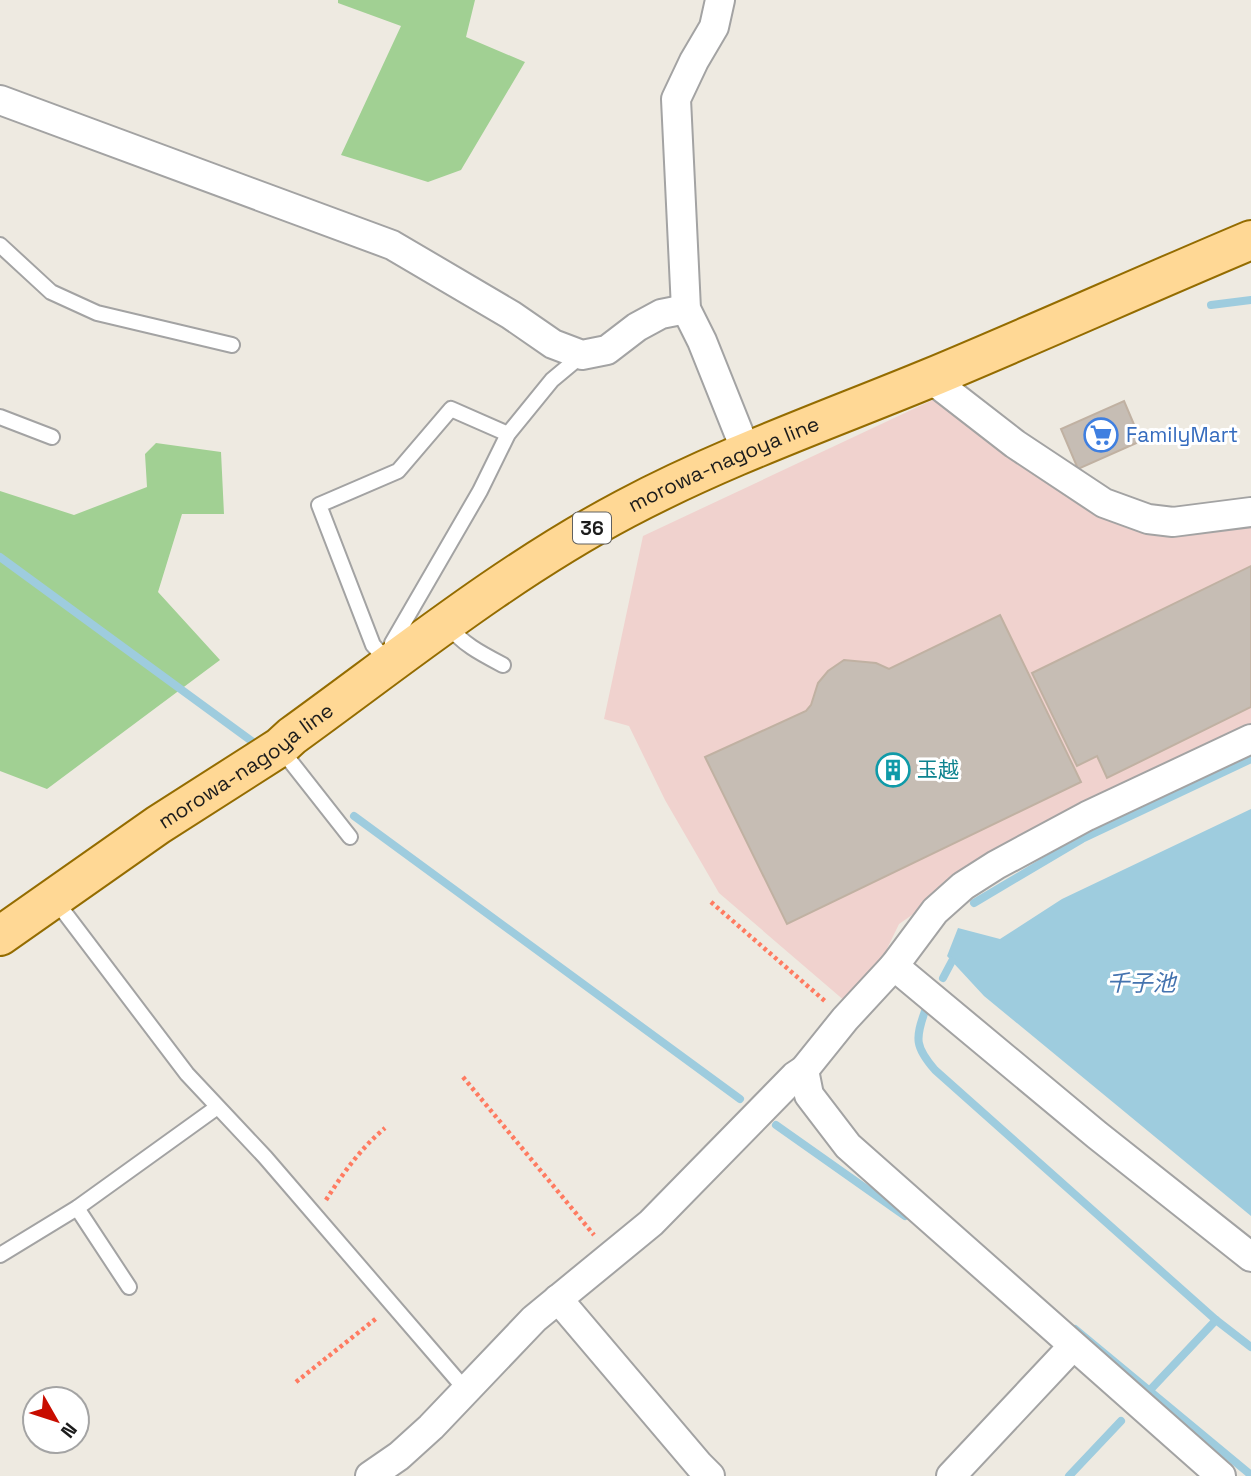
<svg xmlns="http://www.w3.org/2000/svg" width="1251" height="1476" viewBox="0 0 1251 1476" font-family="'Space Grotesk','Noto Sans JP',sans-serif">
  <rect width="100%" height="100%" fill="#eeeae1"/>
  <!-- commercial -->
  <path fill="#f0d2ce" d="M 941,396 L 1097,506 L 1251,521 L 1251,730 L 990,861 L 899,924 L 884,955 L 846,1002 L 719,893 L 665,800 L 629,726 L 604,719 L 643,536 Z"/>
  <!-- forest -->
  <g fill="#a1d093">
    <path d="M 338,0 L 475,0 L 466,37 L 525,62 L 461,170 L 428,182 L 341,155 L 401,26 L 338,3 Z"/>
    <path d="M 156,443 L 221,452 L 224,514 L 182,514 L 158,592 L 220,660 L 47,789 L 0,771 L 0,491 L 74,515 L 147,487 L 145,454 Z"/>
  </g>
  <!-- water -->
  <path fill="#9eccde" d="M 1251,809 L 1251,1216 L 984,996 L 947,956 L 958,928 L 1000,939 L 1062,899 Z"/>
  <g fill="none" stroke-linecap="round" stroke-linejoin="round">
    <!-- stream -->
    <g stroke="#9eccde" stroke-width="8">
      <path d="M 1211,305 L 1251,300"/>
      <path d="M 0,557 L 257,745"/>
      <path d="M 354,816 L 740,1099"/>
      <path d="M 974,903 L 1082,839 L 1251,759"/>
      <path d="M 943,978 L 952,961"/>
      <path d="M 925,1011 C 915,1039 915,1047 935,1070 L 1216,1320 L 1251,1347"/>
      <path d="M 776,1125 L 905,1216"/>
      <path d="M 1075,1329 L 1251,1475"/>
      <path d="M 1151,1389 L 1216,1320"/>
      <path d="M 1069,1476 L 1121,1421"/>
    </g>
  </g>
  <!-- building -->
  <g fill="#c6bdb4" stroke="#c0b1a2" stroke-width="2">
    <path d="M 1124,401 L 1141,441 L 1078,469 L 1061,429 Z"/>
    <path d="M 1251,566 L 1251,707 L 1107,778 L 1097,756 L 1077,766 L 1032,673 Z"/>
    <path d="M 1000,615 L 1081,782 L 787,924 L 705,757 L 806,711 L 811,705 L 818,683 L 828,671 L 844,660 L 876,663 L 889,669 Z"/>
  </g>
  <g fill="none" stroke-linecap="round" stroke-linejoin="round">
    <defs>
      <g id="lane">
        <path d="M 0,245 L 51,292 L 97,313 L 232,345"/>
        <path d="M 0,417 L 52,437"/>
        <path d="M 448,625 C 462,644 482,654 503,665"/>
        <path d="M 392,650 L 392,643 L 480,491 L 508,434 L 552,380 L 582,355"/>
        <path d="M 390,664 L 373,645 L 319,505 L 398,471 L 451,409 L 508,434"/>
        <path d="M 280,748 L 350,837"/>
        <path d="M 55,900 L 187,1074 L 265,1157 L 465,1389"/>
        <path d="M 77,1208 L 129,1287"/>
        <path d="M 0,1255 L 77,1208 L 216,1108"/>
      </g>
      <g id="street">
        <path d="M 720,0 L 714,27 L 694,61 L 676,99 L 686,309 L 702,341 L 746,451"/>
        <path d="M 0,100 L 392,245 L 511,315 L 553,344 L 582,355 L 607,350 L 637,327 L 661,314 L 686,309"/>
        <path d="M 930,378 L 1015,444 L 1104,503 L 1148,519 L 1173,522 L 1251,512"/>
        <path d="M 894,966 L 1097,1135 L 1251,1257"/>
        <path d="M 804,1070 L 809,1095 L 848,1146 L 1221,1476"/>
        <path d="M 558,1299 L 699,1465 L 710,1476"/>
        <path d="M 370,1476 L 399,1456 L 431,1427 L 534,1319 L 651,1223 L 795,1076 L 804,1070 L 845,1019 L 894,966 L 935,911 L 963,886 L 996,865 L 1087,816 L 1251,739"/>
        <path d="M 951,1476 L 1073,1346"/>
      </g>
      <g id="primary">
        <path id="s1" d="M 0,936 L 158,825 L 280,747 L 292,736 C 400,658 506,572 625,509 C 723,457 828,420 930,378 C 1038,333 1144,285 1251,240"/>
      </g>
    </defs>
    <!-- lane casing -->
    <use href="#lane" stroke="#a3a3a3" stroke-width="18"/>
    <!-- street casing -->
    <use href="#street" stroke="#a3a3a3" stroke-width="32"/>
    <!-- primary casing -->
    <use href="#primary" stroke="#946c00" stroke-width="42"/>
    <!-- path -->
    <g stroke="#ff7b61" stroke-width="4.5" stroke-dasharray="3.5 3.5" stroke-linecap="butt">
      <path d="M 711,902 L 826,1002"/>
      <path d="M 463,1077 L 594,1235"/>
      <path d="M 326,1200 C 343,1173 361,1148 385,1128"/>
      <path d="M 296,1382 L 378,1317"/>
    </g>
    <!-- lane -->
    <use href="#lane" stroke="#fff" stroke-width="14"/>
    <!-- street -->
    <use href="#street" stroke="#fff" stroke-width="28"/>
    <!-- primary -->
    <use href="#primary" stroke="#ffd895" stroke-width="38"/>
  </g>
  <!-- icons -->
  <defs>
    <symbol id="supermarket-ring" viewBox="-11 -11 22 22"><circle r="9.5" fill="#fff" stroke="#3f7fe0" stroke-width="1.5"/><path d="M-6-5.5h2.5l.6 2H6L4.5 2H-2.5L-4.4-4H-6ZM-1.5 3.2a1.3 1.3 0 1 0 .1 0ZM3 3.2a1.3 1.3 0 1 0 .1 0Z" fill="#3f7fe0"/></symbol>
    <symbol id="building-ring" viewBox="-11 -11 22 22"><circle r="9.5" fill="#fff" stroke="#0f9aa8" stroke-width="1.5"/><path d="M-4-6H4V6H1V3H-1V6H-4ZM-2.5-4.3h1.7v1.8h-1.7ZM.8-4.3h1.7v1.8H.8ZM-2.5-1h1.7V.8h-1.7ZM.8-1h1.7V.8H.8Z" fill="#0f9aa8"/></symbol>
  </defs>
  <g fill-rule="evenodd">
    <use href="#supermarket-ring" x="1082" y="416" width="38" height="38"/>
    <use href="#building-ring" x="874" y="751" width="38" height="38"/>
  </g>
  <g text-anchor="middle" stroke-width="6" stroke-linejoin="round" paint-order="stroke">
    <!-- shield labels -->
    <rect fill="#fff" stroke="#606060" stroke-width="2" x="573" y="512.5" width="38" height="31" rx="5"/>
    <g font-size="19" font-weight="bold" fill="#1c1c1c">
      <text x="592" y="535">36</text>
    </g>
    <!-- shop labels -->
    <g font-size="21" fill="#366cbe" stroke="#fff" text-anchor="start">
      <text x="1126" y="442">FamilyMart</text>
    </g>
    <!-- street labels -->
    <g font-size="21" fill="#1c1c1c" stroke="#fff">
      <text dy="7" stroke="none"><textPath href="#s1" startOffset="866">morowa-nagoya line</textPath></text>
      <text dy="7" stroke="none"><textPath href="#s1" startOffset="299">morowa-nagoya line</textPath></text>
    </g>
    <!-- culture labels -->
    <g font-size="21" fill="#0d838f" stroke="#fff" text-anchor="start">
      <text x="917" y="777">玉越</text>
    </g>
    <!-- water labels -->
    <g font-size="23" font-style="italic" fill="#4473af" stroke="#fff">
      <text x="1141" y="991">千子池</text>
    </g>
  </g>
  <!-- north arrow -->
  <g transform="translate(56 1420) rotate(129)"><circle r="33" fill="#ffffff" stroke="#a4a4a4" stroke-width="2"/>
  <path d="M0-5L12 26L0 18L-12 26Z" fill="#c80d00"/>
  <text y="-10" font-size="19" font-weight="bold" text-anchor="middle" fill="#1c1c1c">N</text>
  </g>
</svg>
